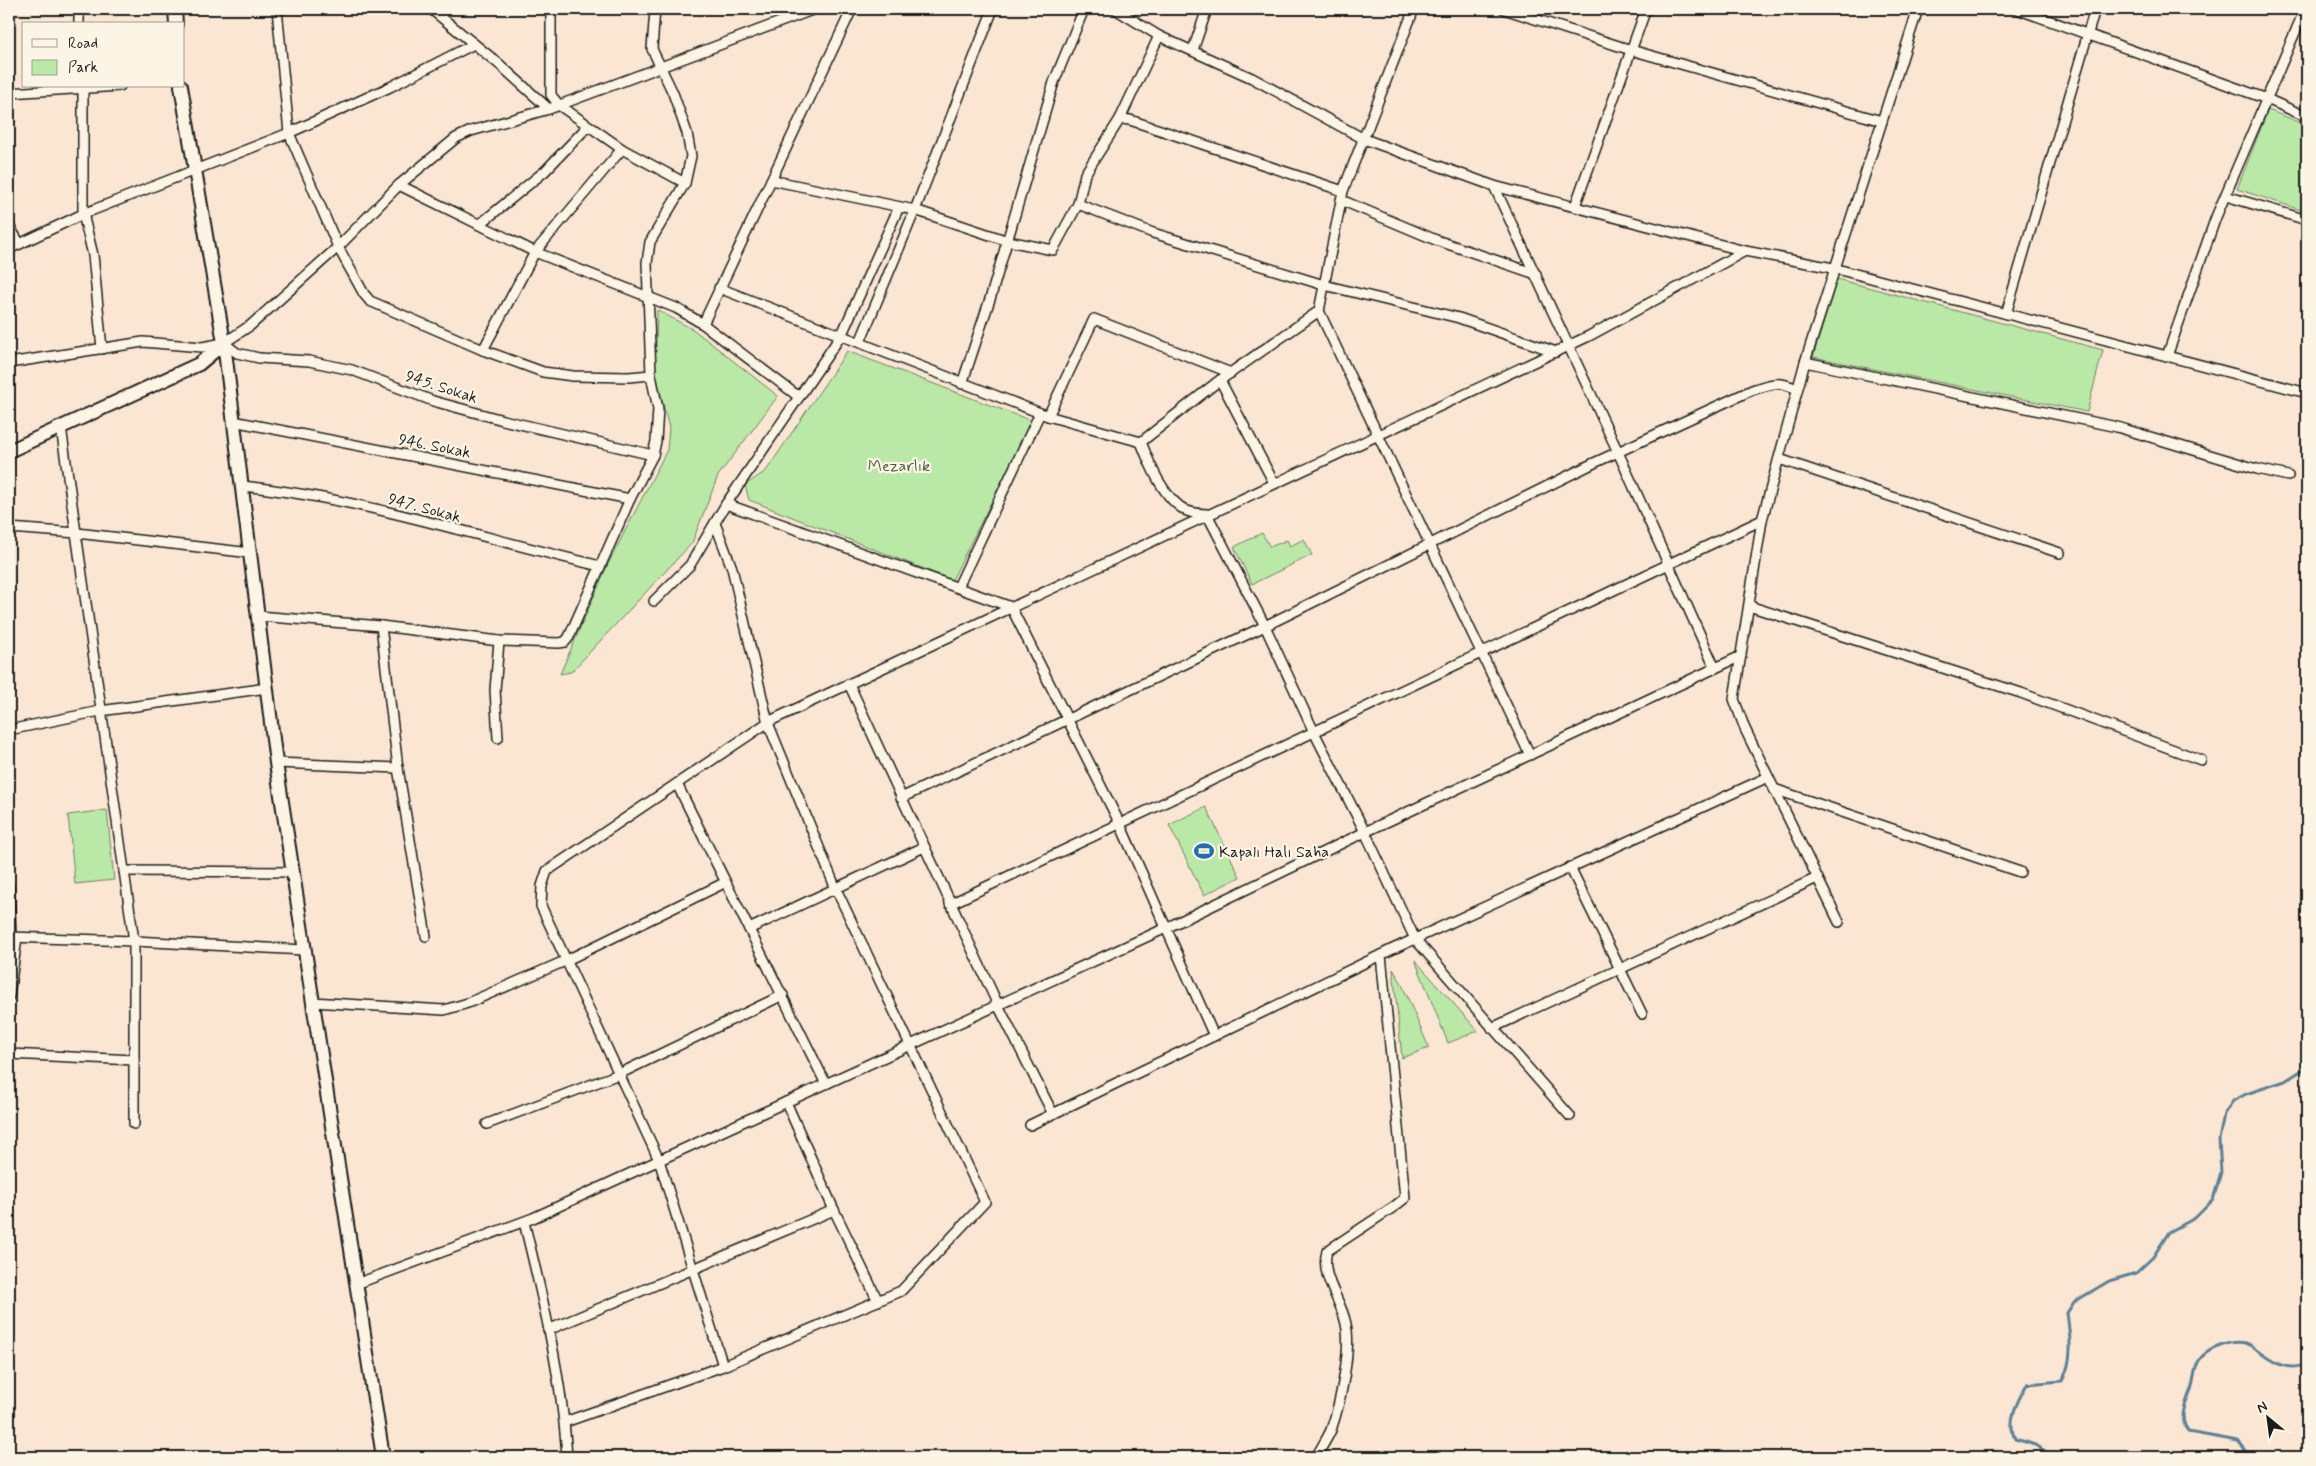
<svg xmlns="http://www.w3.org/2000/svg" width="2316" height="1466" viewBox="0 0 2316 1466" font-family="Mynerve,sans-serif">
  <rect width="100%" height="100%" fill="#fbe6d4"/>
  <filter id="ink" filterUnits="userSpaceOnUse"><feTurbulence type="fractalNoise" baseFrequency=".02" numOctaves="2"/><feDisplacementMap in="SourceGraphic" scale="10" xChannelSelector="R" yChannelSelector="G"/><feConvolveMatrix kernelMatrix="1 2 1 2 8 2 1 2 1" color-interpolation-filters="sRGB"/></filter>
  <g filter="url(#ink)">
    <!-- green -->
    <g fill="#bae8a6" stroke="#6b8261">
      <path d="M 2268,110 L 2307,125 L 2307,212 L 2237,189 Z"/>
      <path d="M 1837,279 L 2103,350 L 2087,412 L 1813,357 Z"/>
      <path d="M 657,310 L 694,330 L 778,396 L 718,476 L 692,543 L 571,672 L 560,674 L 608,564 L 667,450 L 669,428 L 655,372 Z"/>
      <path d="M 847,351 L 1032,421 L 952,580 L 749,500 L 745,485 L 766,471 Z"/>
      <path d="M 1262,533 L 1270,547 L 1287,540 L 1290,546 L 1304,539 L 1312,555 L 1252,584 L 1234,547 Z"/>
      <path d="M 1206,807 L 1240,877 L 1204,895 L 1169,825 Z"/>
      <path d="M 107,810 L 114,880 L 75,884 L 68,815 Z"/>
      <path d="M 1415,960 L 1478,1031 L 1448,1043 Z"/>
      <path d="M 1393,969 L 1401,982 L 1429,1048 L 1402,1058 Z"/>
    </g>
    <g fill="none" stroke-linecap="round" stroke-linejoin="round">
      <!-- stream -->
      <g stroke="#5b8195" stroke-width="3">
        <path d="M 2043,1457 L 2045,1451 L 2036,1445 L 2015,1439 C 2006,1421 2018,1400 2027,1384 L 2062,1381 C 2074,1359 2070,1336 2067,1313 L 2074,1302 L 2109,1281 L 2136,1273 L 2153,1257 L 2169,1232 L 2195,1218 L 2213,1200 L 2221,1172 L 2219,1140 L 2224,1114 L 2233,1101 L 2246,1094 L 2285,1081 L 2307,1067"/>
        <path d="M 2244,1457 L 2245,1449 L 2238,1441 L 2188,1432 C 2179,1417 2184,1408 2190,1392 C 2195,1382 2193,1368 2200,1359 C 2208,1348 2232,1340 2246,1343 C 2249,1344 2253,1347 2255,1349 C 2271,1361 2288,1374 2307,1363"/>
      </g>
      <defs>
        <g id="street">
          <path d="M 79,9 L 79,24"/>
          <path d="M 277,9 L 289,133 L 338,247 L 364,294 L 370,301 L 483,350 L 543,372 L 573,376 L 629,377 L 651,375"/>
          <path d="M 431,9 L 499,64 L 549,109"/>
          <path d="M 551,9 L 551,95 L 559,105 L 622,149 L 685,183"/>
          <path d="M 1115,9 L 1159,36 L 1252,78 L 1364,139 L 1494,186 L 1745,251 L 1833,268 L 2307,393"/>
          <path d="M 1504,9 L 1631,50 L 1882,121"/>
          <path d="M 2017,9 L 2267,99 L 2307,117"/>
          <path d="M 1193,50 L 1207,9"/>
          <path d="M 83,86 L 83,214 L 93,255 L 102,349"/>
          <path d="M 9,93 L 120,86"/>
          <path d="M 1120,119 L 1130,120 L 1343,191"/>
          <path d="M 771,180 L 915,210 L 1008,241 L 1053,250 L 1078,204 L 1085,174 L 1120,119 L 1159,36"/>
          <path d="M 399,185 L 535,252 L 676,308 L 703,324 L 799,397"/>
          <path d="M 1494,186 L 1618,452 L 1715,668"/>
          <path d="M 2226,196 L 2307,220"/>
          <path d="M 1341,200 L 1436,240 L 1536,274"/>
          <path d="M 1078,204 L 1153,233 L 1324,285 L 1459,318 L 1556,352"/>
          <path d="M 1575,206 L 1646,9"/>
          <path d="M 479,225 L 545,171 L 588,126"/>
          <path d="M 9,226 L 20,244"/>
          <path d="M 9,249 L 83,214 L 289,133 L 390,87 L 474,44"/>
          <path d="M 719,288 L 1048,416 L 1141,442 L 1216,383 L 1319,311 L 1343,191 L 1414,9"/>
          <path d="M 1319,311 L 1530,755"/>
          <path d="M 2006,314 L 2095,9"/>
          <path d="M 703,324 L 852,9"/>
          <path d="M 860,342 L 915,210 L 993,9"/>
          <path d="M 224,343 L 237,353 L 259,358 L 309,361 L 352,370 L 433,401 L 503,420 L 653,455"/>
          <path d="M 483,350 L 535,252 L 622,149"/>
          <path d="M 2167,356 L 2216,217 L 2305,9"/>
          <path d="M 1805,362 L 2117,427 L 2257,469 L 2288,476"/>
          <path d="M 9,363 L 143,342 L 202,347 L 224,343 L 251,325 L 338,247 L 399,185 L 456,138 L 471,131 L 549,109 L 815,9"/>
          <path d="M 1220,380 L 1274,483"/>
          <path d="M 962,384 L 991,296 L 1054,82 L 1084,9"/>
          <path d="M 1048,416 L 1094,319 L 1231,373"/>
          <path d="M 233,421 L 630,499"/>
          <path d="M 61,427 L 134,941 L 134,1124"/>
          <path d="M 1141,442 C 1150,465 1164,500 1187,511 C 1193,513 1201,514 1207,514 L 1265,626 L 1314,732 L 1365,832 L 1415,939 L 1570,1116"/>
          <path d="M 1779,459 L 2060,553"/>
          <path d="M 241,486 C 363,498 481,538 600,566"/>
          <path d="M 726,504 L 1011,607 L 1120,824 L 1214,1036"/>
          <path d="M 9,528 L 77,533 L 251,553"/>
          <path d="M 958,587 L 1040,413"/>
          <path d="M 654,601 L 690,565 L 726,504 L 842,334 L 899,207"/>
          <path d="M 1749,606 L 2021,693 L 2201,760"/>
          <path d="M 258,616 L 381,626 L 499,641 L 559,643 L 565,642 L 569,637 L 630,499 L 653,455 L 656,441 L 658,409 L 651,375 L 647,263 L 650,242 L 685,183 L 691,156 L 687,133 L 673,93 L 652,49 L 655,9"/>
          <path d="M 381,626 L 398,768 L 426,936"/>
          <path d="M 849,684 L 998,1005 L 1053,1114"/>
          <path d="M 9,730 L 100,711 L 267,688"/>
          <path d="M 498,738 L 495,690 L 499,641"/>
          <path d="M 276,763 L 398,768"/>
          <path d="M 677,784 L 826,1084"/>
          <path d="M 1774,789 L 2020,872"/>
          <path d="M 901,798 L 1265,626 L 1594,463 L 1752,390 C 1771,384 1778,380 1797,389"/>
          <path d="M 1570,867 L 1642,1014"/>
          <path d="M 124,871 L 293,872"/>
          <path d="M 9,887 L 11,937"/>
          <path d="M 950,904 L 1762,520"/>
          <path d="M 1839,922 L 1745,729 L 1734,699 L 1762,520 L 1805,362 L 1918,9"/>
          <path d="M 749,929 L 924,847"/>
          <path d="M 9,937 L 134,941 L 304,950"/>
          <path d="M 9,996 L 17,938"/>
          <path d="M 312,1002 L 444,1010 L 468,1003 L 565,961 L 722,884"/>
          <path d="M 1492,1028 L 1817,878"/>
          <path d="M 9,1054 L 134,1060"/>
          <path d="M 786,1102 L 834,1210 L 878,1301"/>
          <path d="M 487,1124 L 619,1074 L 783,995"/>
          <path d="M 1030,1125 L 1393,949 L 1768,777"/>
          <path d="M 524,1222 C 543,1299 562,1378 567,1457"/>
          <path d="M 356,1284 L 533,1218 L 1166,928 L 1365,832 L 1741,656"/>
          <path d="M 548,1330 L 834,1210"/>
          <path d="M 723,1366 L 659,1160 L 541,906 L 542,886 L 547,871 L 770,721 L 1589,336 L 1745,251"/>
          <path d="M 565,1422 L 723,1366 L 901,1291 L 985,1202 L 836,889 L 768,723 L 732,568 L 715,523"/>
          <path d="M 1316,1457 C 1321,1448 1327,1439 1331,1430 C 1340,1404 1353,1346 1345,1320 C 1339,1296 1320,1276 1327,1251 L 1395,1206 L 1405,1198 L 1381,955"/>
        </g>
        <g id="secondary">
          <path d="M 175,9 L 176,24"/>
          <path d="M 181,86 L 224,343 L 276,763 L 383,1457"/>
          <path d="M 9,451 L 199,364 L 224,343"/>
        </g>
      </defs>
      <!-- street casing -->
      <use href="#street" stroke="#1c1c1c" stroke-width="12"/>
      <!-- secondary casing -->
      <use href="#secondary" stroke="#1c1c1c" stroke-width="16"/>
      <!-- street -->
      <use href="#street" stroke="#fcf5e5" stroke-width="9"/>
      <!-- secondary -->
      <use href="#secondary" stroke="#fcf5e5" stroke-width="12"/>
    </g>
  </g>
  <!-- icons -->
  <defs>
    <symbol id="stadium-bare" viewBox="-9 -9 18 18"><path d="M0-5a6.5 5 0 1 0 0 10a6.5 5 0 1 0 0-10ZM-3.5-1.8h7v3.6h-7Z" fill="#1f6fb2" stroke="#fcf5e5" stroke-width="2.5" paint-order="stroke"/></symbol>
  </defs>
  <g fill-rule="evenodd">
    <use href="#stadium-bare" x="1190" y="837" width="28" height="28"/>
  </g>
  <g text-anchor="middle" stroke-width="4.5" stroke-linejoin="round" paint-order="stroke">
    <!-- street labels -->
    <g font-size="16" fill="#1c1c1c" stroke="#fcf5e5">
      <text transform="translate(442 386) rotate(18)" y="6">945. Sokak</text>
      <text transform="translate(435 445) rotate(11)" y="6">946. Sokak</text>
      <text transform="translate(425 507) rotate(15)" y="6">947. Sokak</text>
    </g>
    <!-- park labels -->
    <g font-size="16" fill="#4b5945" stroke="#fcf5e5">
      <text x="899" y="471">Mezarlık</text>
    </g>
    <!-- poi labels -->
    <g font-size="16" fill="#1c1c1c" stroke="#fcf5e5" text-anchor="start">
      <text x="1219" y="857">Kapalı Halı Saha</text>
    </g>
  </g>
  <!-- margin -->
  <rect width="2316" height="1466" fill="none" stroke="#fcf5e5" stroke-width="30"/>
  <rect x="15" y="15" width="2286" height="1436" fill="none" stroke="#1c1c1c" stroke-width="2" filter="url(#ink)"/>
  <!-- legend -->
  <rect x="22" y="22" width="162" height="65" fill="#fcf5e5" stroke="#a29e95"/>
  <rect x="32" y="39" width="25" height="8" fill="#fcf5e5" stroke="#a29e95"/>
  <text x="68" y="48" font-size="15" fill="#1c1c1c">Road</text>
  <rect x="32" y="60" width="25" height="15" fill="#bae8a6" stroke="#a29e95"/>
  <text x="68" y="72" font-size="15" fill="#1c1c1c">Park</text>
  <!-- north arrow -->
  <g transform="translate(2268 1418) rotate(331)" stroke="#fcf5e5" stroke-width="4" paint-order="stroke">
  <path d="M0-4L9 19L0 12L-9 19Z" fill="#1c1c1c"/>
  <text y="-8" font-size="14" font-weight="bold" text-anchor="middle" fill="#1c1c1c">N</text>
  </g>
</svg>
